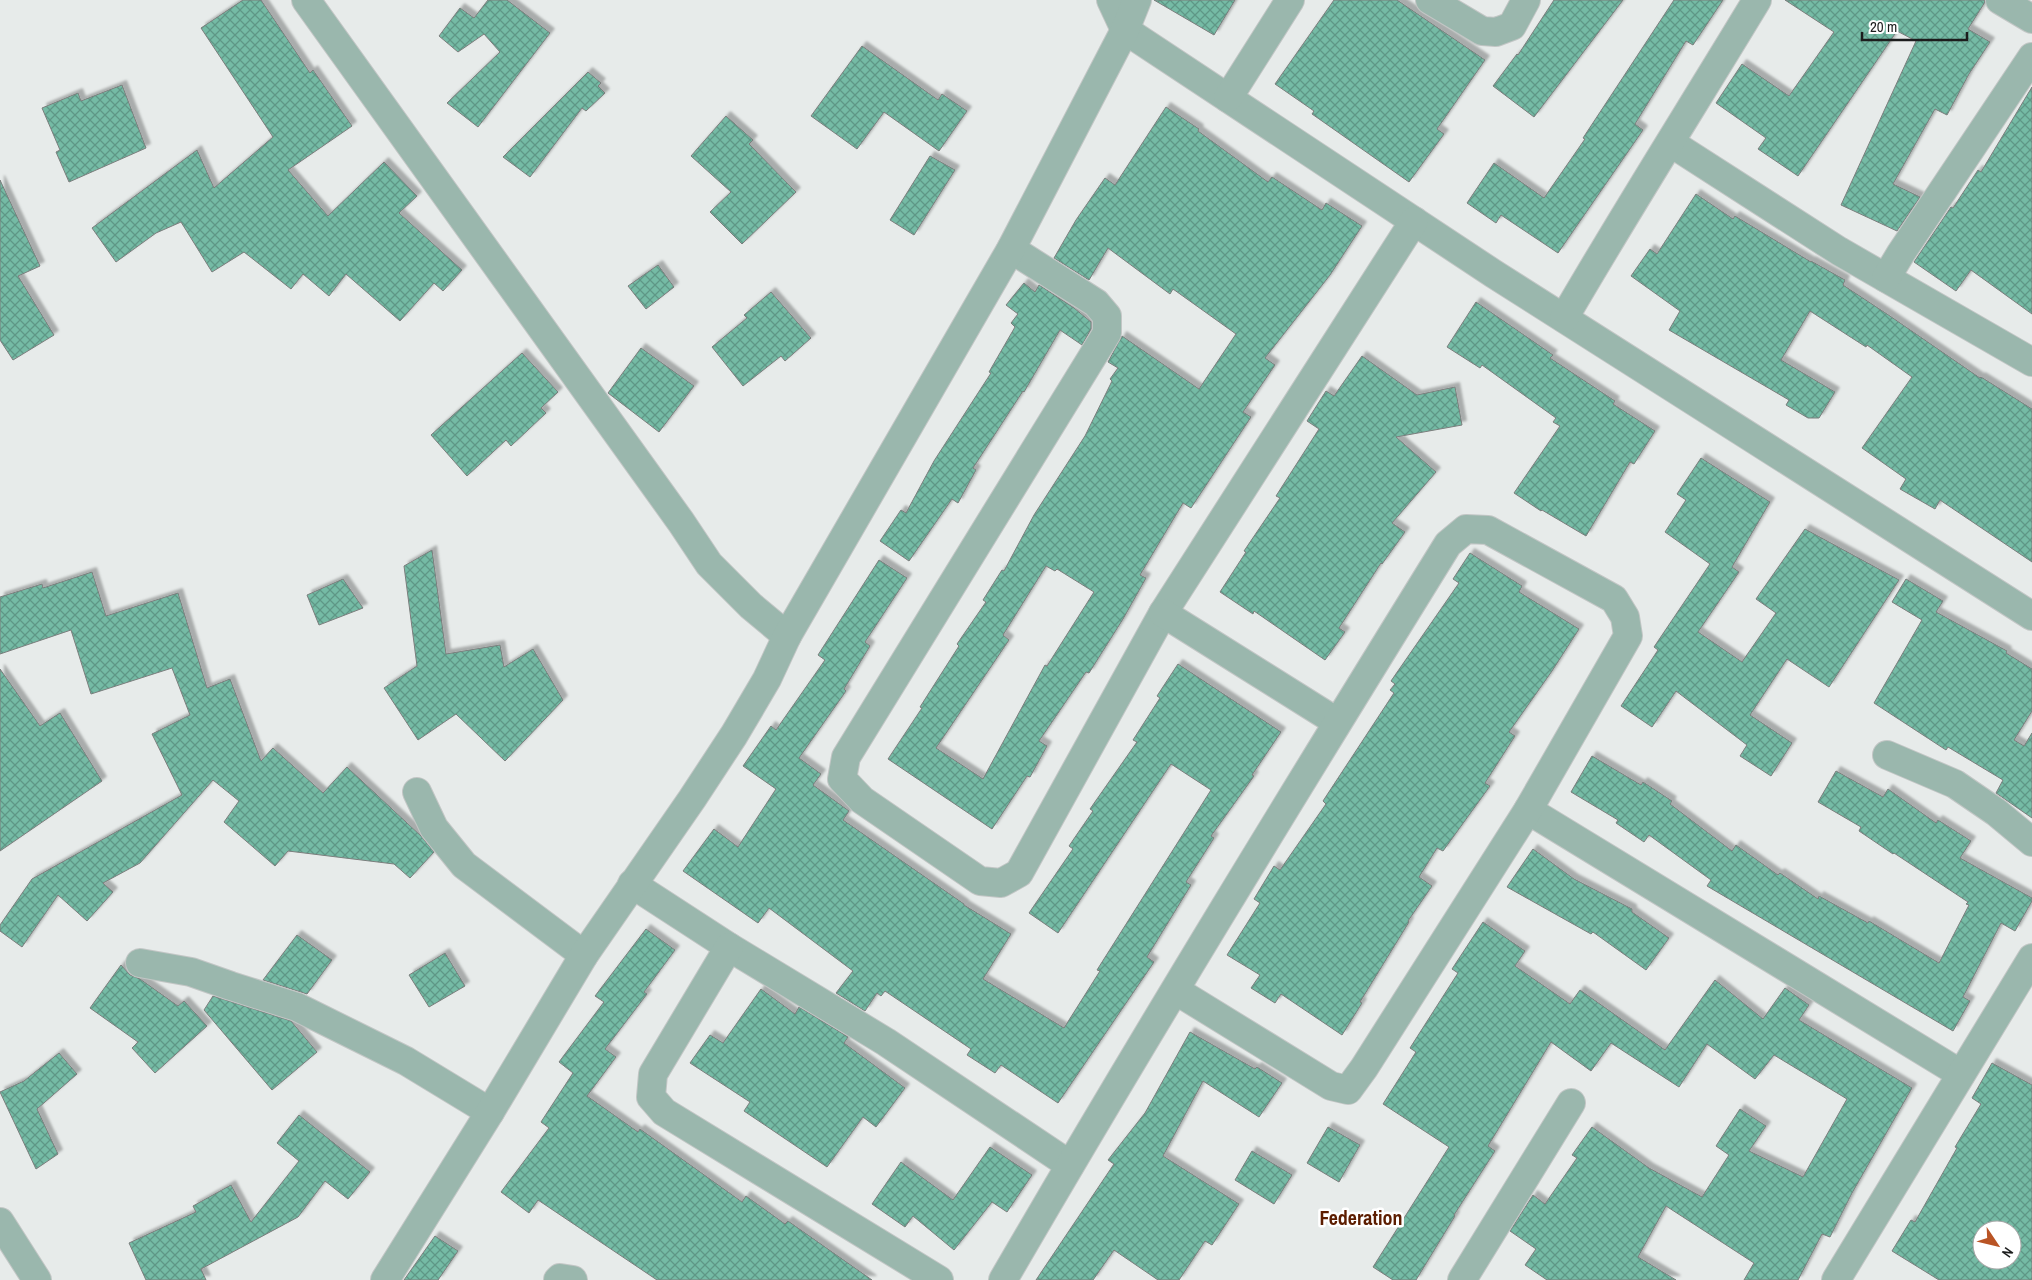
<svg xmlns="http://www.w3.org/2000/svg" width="2032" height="1280" viewBox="0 0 2032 1280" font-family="'Archivo Narrow',sans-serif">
  <defs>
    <pattern id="building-cross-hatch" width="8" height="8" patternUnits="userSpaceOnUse" patternTransform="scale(1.25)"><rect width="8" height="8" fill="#75bba5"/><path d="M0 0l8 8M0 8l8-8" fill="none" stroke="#5f9786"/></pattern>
    <filter id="shadow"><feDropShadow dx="4.5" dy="-4.5" stdDeviation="1" flood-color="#0004"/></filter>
  </defs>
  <rect width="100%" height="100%" fill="#e7ebea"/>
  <!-- building -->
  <g fill="url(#building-cross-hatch)" stroke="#7b7e7d" fill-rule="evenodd" filter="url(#shadow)">
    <path d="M 243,0 L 261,0 L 310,73 L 313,70 L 352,126 L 288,170 L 328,216 L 384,162 L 417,196 L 399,213 L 462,270 L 443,291 L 434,283 L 400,321 L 346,274 L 329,296 L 303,274 L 291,289 L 244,252 L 212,272 L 181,222 L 156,233 L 116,262 L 92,228 L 197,150 L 214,188 L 273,137 L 201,28 Z"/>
    <path d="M 488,0 L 507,0 L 550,33 L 478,127 L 447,103 L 500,52 L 484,34 L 458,52 L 439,36 L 460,8 L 474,18 Z"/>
    <path d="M 1154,0 L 1235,0 L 1214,35 Z"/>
    <path d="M 1334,0 L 1397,0 L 1485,60 L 1437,129 L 1444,134 L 1409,182 L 1312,114 L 1314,111 L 1275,84 Z"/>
    <path d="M 1554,0 L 1623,0 L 1534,117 L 1493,86 L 1517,54 L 1518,55 Z"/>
    <path d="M 1674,0 L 1723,0 L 1693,45 L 1686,41 L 1635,124 L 1643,130 L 1558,253 L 1501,215 L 1496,223 L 1467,203 L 1494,163 L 1544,198 L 1585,139 L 1583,138 Z"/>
    <path d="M 1785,0 L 1984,0 L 1985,2 L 1968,29 L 1990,42 L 1969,74 L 1947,115 L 1935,109 L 1893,184 L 1920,197 L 1897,231 L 1841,205 L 1916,41 L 1897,31 L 1798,176 L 1758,149 L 1766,138 L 1716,103 L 1742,64 L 1789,96 L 1834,32 Z"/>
    <path d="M 862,46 L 938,100 L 942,94 L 967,111 L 939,151 L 884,112 L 857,149 L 811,116 Z"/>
    <path d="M 588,72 L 601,83 L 598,86 L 605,93 L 586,111 L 582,108 L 530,177 L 503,157 Z"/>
    <path d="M 122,85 L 146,148 L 69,182 L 56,152 L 60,150 L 42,108 L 78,93 L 81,101 Z"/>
    <path d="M 2032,87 L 2032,314 L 1971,270 L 1956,291 L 1914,262 L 1951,207 L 1953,208 L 1978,170 L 1981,172 Z"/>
    <path d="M 1166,107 L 1199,129 L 1198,131 L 1268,182 L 1272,177 L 1322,210 L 1326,203 L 1362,226 L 1330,275 L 1265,358 L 1275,365 L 1243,412 L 1251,417 L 1191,508 L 1183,503 L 1140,575 L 1146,578 L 1123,619 L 1089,673 L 1086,672 L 1039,741 L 1047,746 L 1030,777 L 1027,776 L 992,829 L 888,759 L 922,708 L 920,707 L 959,646 L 957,644 L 986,602 L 983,600 L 1002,570 L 1004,571 L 1034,515 L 1085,436 L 1112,381 L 1110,379 L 1118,368 L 1108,362 L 1122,336 L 1199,389 L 1236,334 L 1173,289 L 1170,294 L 1108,248 L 1089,280 L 1054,258 L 1076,220 L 1105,178 L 1115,185 ZM 1046,566 L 1055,571 L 1057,569 L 1094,592 L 1047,666 L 1045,665 L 983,779 L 936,748 L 1009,640 L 1003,635 Z"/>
    <path d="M 726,116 L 753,140 L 749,144 L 796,192 L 742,244 L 710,212 L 731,192 L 691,156 Z"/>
    <path d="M 930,156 L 955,170 L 914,235 L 890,220 Z"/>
    <path d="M 0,180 L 40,266 L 18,276 L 54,335 L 13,360 L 0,340 Z"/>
    <path d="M 1696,194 L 1733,219 L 1735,216 L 1811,262 L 1811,261 L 1845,280 L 1843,285 L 1887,314 L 1980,378 L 1981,377 L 2032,409 L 2032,562 L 1940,500 L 1935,509 L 1900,489 L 1906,479 L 1862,448 L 1912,377 L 1867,345 L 1866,347 L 1810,311 L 1781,360 L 1835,392 L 1819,418 L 1808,418 L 1786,405 L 1789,400 L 1669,330 L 1680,311 L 1631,276 L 1650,249 L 1657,254 Z"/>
    <path d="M 658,265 L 674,287 L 646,309 L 628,286 Z"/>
    <path d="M 1024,283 L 1035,292 L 1039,285 L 1074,308 L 1091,322 L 1091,329 L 1082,345 L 1060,330 L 1024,392 L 1023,391 L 973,468 L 976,470 L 958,503 L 952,499 L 909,561 L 880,541 L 901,510 L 906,513 L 934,461 L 991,373 L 989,372 L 1015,327 L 1011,323 L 1018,314 L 1006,305 Z"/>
    <path d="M 771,292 L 811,338 L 785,361 L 781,356 L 743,386 L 712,347 L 747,318 L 744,315 Z"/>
    <path d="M 1476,302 L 1553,355 L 1550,358 L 1615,401 L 1613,404 L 1655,431 L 1634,464 L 1630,462 L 1586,536 L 1542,510 L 1541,511 L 1514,493 L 1560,426 L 1553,422 L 1556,418 L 1482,365 L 1480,368 L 1447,347 Z"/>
    <path d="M 641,348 L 694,386 L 659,432 L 608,393 Z"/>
    <path d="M 522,353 L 558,392 L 541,408 L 546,413 L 511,446 L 506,440 L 467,476 L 431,435 Z"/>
    <path d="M 1362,356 L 1417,395 L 1455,387 L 1462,425 L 1396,437 L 1436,472 L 1392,523 L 1405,532 L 1382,564 L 1381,563 L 1339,628 L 1345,632 L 1325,660 L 1254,611 L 1253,614 L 1220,592 L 1246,552 L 1244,551 L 1280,498 L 1276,496 L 1319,429 L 1307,421 L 1326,391 L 1334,396 Z"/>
    <path d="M 1701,458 L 1770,502 L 1732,567 L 1739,572 L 1698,632 L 1742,662 L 1776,613 L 1756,599 L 1805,529 L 1899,580 L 1829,687 L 1787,659 L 1750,715 L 1792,743 L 1771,776 L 1740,756 L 1747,745 L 1676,691 L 1652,727 L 1621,706 L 1658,650 L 1654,647 L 1710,564 L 1665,532 L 1686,500 L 1677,494 Z"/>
    <path d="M 432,550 L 446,654 L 500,645 L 504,667 L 533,649 L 563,700 L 505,761 L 456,714 L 418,740 L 384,688 L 417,666 L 404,566 Z"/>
    <path d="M 1470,553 L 1522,586 L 1519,592 L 1579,629 L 1552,671 L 1509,732 L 1515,736 L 1485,783 L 1490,786 L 1443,851 L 1437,848 L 1419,877 L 1432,886 L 1408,921 L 1409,922 L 1360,1002 L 1362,1003 L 1342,1035 L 1281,994 L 1275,1003 L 1251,988 L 1260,975 L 1227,955 L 1260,903 L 1254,899 L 1274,866 L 1280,870 L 1326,804 L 1323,801 L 1394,693 L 1390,690 L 1395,684 L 1391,681 L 1459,583 L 1453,579 Z"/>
    <path d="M 879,560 L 907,578 L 865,642 L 870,646 L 844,689 L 846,691 L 799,758 L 821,774 L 813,785 L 849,811 L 843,820 L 964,904 L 964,905 L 1011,934 L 983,979 L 1064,1028 L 1100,971 L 1097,970 L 1211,790 L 1171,764 L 1058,933 L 1029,913 L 1073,849 L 1069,846 L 1093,811 L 1090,809 L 1137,742 L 1133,740 L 1160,698 L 1157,696 L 1178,664 L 1281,732 L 1252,775 L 1254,776 L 1211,836 L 1214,838 L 1186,882 L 1191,885 L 1147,957 L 1154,962 L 1058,1103 L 1001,1065 L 995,1073 L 967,1055 L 971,1049 L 885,991 L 881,996 L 877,993 L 865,1011 L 836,993 L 853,971 L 769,908 L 758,923 L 683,871 L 714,829 L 738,847 L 776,789 L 743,766 L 771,726 L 776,730 L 825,660 L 818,655 Z"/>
    <path d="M 92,572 L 106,616 L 178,593 L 207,688 L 230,679 L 261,761 L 273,748 L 323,793 L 347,767 L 421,836 L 434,852 L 410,878 L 394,864 L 288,851 L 275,866 L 224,822 L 239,801 L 213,780 L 140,863 L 103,883 L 113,892 L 87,921 L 58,895 L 22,947 L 0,931 L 0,925 L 32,879 L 182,795 L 152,734 L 190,715 L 172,668 L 91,694 L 71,630 L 0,654 L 0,597 L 42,584 L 43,588 Z"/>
    <path d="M 343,579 L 363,608 L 319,625 L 307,595 Z"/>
    <path d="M 1906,579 L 1943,601 L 1936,612 L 2007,651 L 2006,653 L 2032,669 L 2032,711 L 2014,740 L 2024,746 L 2032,733 L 2032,818 L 1996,793 L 2003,780 L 1948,747 L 1946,750 L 1874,703 L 1922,620 L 1892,602 Z"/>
    <path d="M 0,669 L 40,726 L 60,713 L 102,781 L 0,851 Z"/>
    <path d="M 1592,756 L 1641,785 L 1643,782 L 1672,801 L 1670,804 L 1732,851 L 1736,845 L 1778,875 L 1780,873 L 1818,899 L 1819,896 L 1868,923 L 1869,921 L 1939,963 L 1969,905 L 1966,904 L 1968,902 L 1894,853 L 1893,854 L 1859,831 L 1861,827 L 1818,802 L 1836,771 L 1883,797 L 1888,789 L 1936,823 L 1938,820 L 1971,841 L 1960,858 L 2032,898 L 2032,901 L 2015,931 L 2001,923 L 1963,997 L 1970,1001 L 1953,1031 L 1707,886 L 1711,880 L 1649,835 L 1644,842 L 1616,823 L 1618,820 L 1571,792 Z"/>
    <path d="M 1533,849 L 1574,879 L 1632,909 L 1632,912 L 1669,938 L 1646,970 L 1593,932 L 1591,934 L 1507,887 Z"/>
    <path d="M 1483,922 L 1525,951 L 1515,966 L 1570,1004 L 1580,990 L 1665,1050 L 1715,980 L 1763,1019 L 1785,988 L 1809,1005 L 1799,1020 L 1912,1088 L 1852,1193 L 1830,1237 L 1822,1234 L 1798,1280 L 1744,1280 L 1754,1263 L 1666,1206 L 1638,1257 L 1676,1280 L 1547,1280 L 1525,1265 L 1536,1249 L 1510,1231 L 1533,1195 L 1545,1204 L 1577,1158 L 1572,1155 L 1592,1127 L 1649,1168 L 1702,1197 L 1729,1155 L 1716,1146 L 1740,1109 L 1766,1126 L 1749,1151 L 1803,1177 L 1847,1099 L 1774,1055 L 1755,1079 L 1707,1044 L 1679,1087 L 1611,1043 L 1591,1071 L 1551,1042 L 1488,1146 L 1495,1151 L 1454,1215 L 1455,1216 L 1416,1280 L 1393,1280 L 1373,1267 L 1449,1147 L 1383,1104 L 1416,1052 L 1410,1048 L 1458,973 L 1452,969 Z"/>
    <path d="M 646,929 L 675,950 L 644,992 L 647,994 L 605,1049 L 616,1057 L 587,1096 L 638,1132 L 640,1129 L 742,1202 L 746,1196 L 785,1224 L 788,1221 L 872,1280 L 657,1280 L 538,1200 L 529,1213 L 501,1192 L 549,1128 L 541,1122 L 573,1073 L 559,1062 L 604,1002 L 595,996 Z"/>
    <path d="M 297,935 L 332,960 L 307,994 L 263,980 Z"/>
    <path d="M 445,953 L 465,986 L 429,1007 L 409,975 Z"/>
    <path d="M 121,965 L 130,975 L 140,979 L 178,1006 L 184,1001 L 207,1026 L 155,1073 L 132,1048 L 138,1042 L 90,1008 Z"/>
    <path d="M 761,989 L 795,1014 L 799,1007 L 848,1037 L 844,1043 L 905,1088 L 876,1127 L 863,1117 L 827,1167 L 744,1111 L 750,1102 L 690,1063 L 710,1035 L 723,1043 Z"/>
    <path d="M 213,996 L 291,1021 L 317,1052 L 272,1090 L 204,1010 Z"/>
    <path d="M 1190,1032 L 1255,1069 L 1257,1067 L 1282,1083 L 1259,1117 L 1203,1081 L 1163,1156 L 1239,1204 L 1212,1245 L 1205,1241 L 1179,1280 L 1158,1280 L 1114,1250 L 1093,1280 L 1036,1280 L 1114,1164 L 1108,1160 L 1145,1113 Z"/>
    <path d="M 59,1053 L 77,1074 L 37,1109 L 58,1154 L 36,1169 L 0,1092 L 24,1081 Z"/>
    <path d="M 1992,1063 L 2032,1085 L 2032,1280 L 1939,1280 L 1892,1251 L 1911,1220 L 1915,1222 L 1957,1148 L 1955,1147 L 1981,1104 L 1972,1098 ZM 1982,1230 L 2012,1230 L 2012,1260 L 1982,1260 Z"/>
    <path d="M 299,1115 L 370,1172 L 348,1199 L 325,1181 L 298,1217 L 201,1269 L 206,1280 L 146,1280 L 129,1243 L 196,1212 L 193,1206 L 231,1185 L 251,1222 L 299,1161 L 277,1143 Z"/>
    <path d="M 1328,1127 L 1360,1145 L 1339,1182 L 1307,1163 Z"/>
    <path d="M 990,1147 L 1032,1175 L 1007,1212 L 992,1202 L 954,1250 L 913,1216 L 905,1227 L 872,1204 L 901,1162 L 953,1200 Z"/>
    <path d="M 1252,1151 L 1292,1175 L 1274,1204 L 1235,1180 Z"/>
    <path d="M 435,1236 L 458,1251 L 438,1280 L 404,1280 Z"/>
  </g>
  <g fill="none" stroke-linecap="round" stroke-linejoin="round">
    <defs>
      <g id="minor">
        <path d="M 306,0 L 681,522 L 709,564 L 751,606 L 787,636"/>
        <path d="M 1111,0 L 1125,30 L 1494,274 L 2032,616"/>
        <path d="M 1430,0 L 1482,31 L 1496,32 L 1512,26 L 1526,0"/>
        <path d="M 2000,0 L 2032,19"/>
        <path d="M 1228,98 L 1290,0"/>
        <path d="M 1671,143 L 1839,251 L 2032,362"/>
        <path d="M 1011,249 L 1096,303 L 1107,316 L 1107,333 L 846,757 L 842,779 L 862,800 L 980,881 L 1001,883 L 1019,873 L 1163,613 L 1414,221"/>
        <path d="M 1886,278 L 1901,253 L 2032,57"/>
        <path d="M 1564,318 C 1626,211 1693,106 1757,0"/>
        <path d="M 1163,613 L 1337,722"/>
        <path d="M 1887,755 L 1955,784 L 1996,812 L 2032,842"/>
        <path d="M 417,792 L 434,828 L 464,865 L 584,955"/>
        <path d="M 1528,810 L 1961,1074"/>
        <path d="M 632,884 L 729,947 L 886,1042 L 1070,1165"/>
        <path d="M 729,947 L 653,1074 L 651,1097 L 664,1112 L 939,1280"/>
        <path d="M 140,963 L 191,972 L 231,986 L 297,1007 L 406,1061 L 490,1112"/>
        <path d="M 0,1222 L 37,1280"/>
        <path d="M 385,1280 L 490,1112 L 584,955 L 692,799 L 734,735 L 767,679 L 787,636 L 1011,249 L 1125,30 L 1137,0"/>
        <path d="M 558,1280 L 560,1278 L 573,1280"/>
        <path d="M 1003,1280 C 1147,1032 1297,788 1448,544 L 1466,529 L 1488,530 L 1614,599 L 1625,617 L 1628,636 L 1528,810 L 1364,1068 L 1348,1090 L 1331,1086 L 1175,990"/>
        <path d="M 1462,1280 L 1571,1103"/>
        <path d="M 1836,1280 L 2032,958"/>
      </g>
    </defs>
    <!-- minor casing -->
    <use href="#minor" stroke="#c2c6c5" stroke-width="30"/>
    <!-- minor -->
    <use href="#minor" stroke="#9ab7ad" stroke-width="28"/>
  </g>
  <g text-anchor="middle" stroke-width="5" stroke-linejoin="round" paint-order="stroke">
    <!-- quarter labels -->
    <g font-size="20" font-weight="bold" fill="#5c1d00" stroke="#fff">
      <text x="1361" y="1225">Federation</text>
    </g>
  </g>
  <!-- north arrow -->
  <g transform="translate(1997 1245) rotate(125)"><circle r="24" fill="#ffffff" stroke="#a4a5a5"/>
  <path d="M0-4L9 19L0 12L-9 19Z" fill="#b95425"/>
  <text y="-8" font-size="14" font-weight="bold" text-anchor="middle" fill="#1c1d1d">N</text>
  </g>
  <!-- scale -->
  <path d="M1862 32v8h105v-8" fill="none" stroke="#1c1d1d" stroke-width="2.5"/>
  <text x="1870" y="32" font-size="15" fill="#1c1d1d" stroke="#ffffff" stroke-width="4" paint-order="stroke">20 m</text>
</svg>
